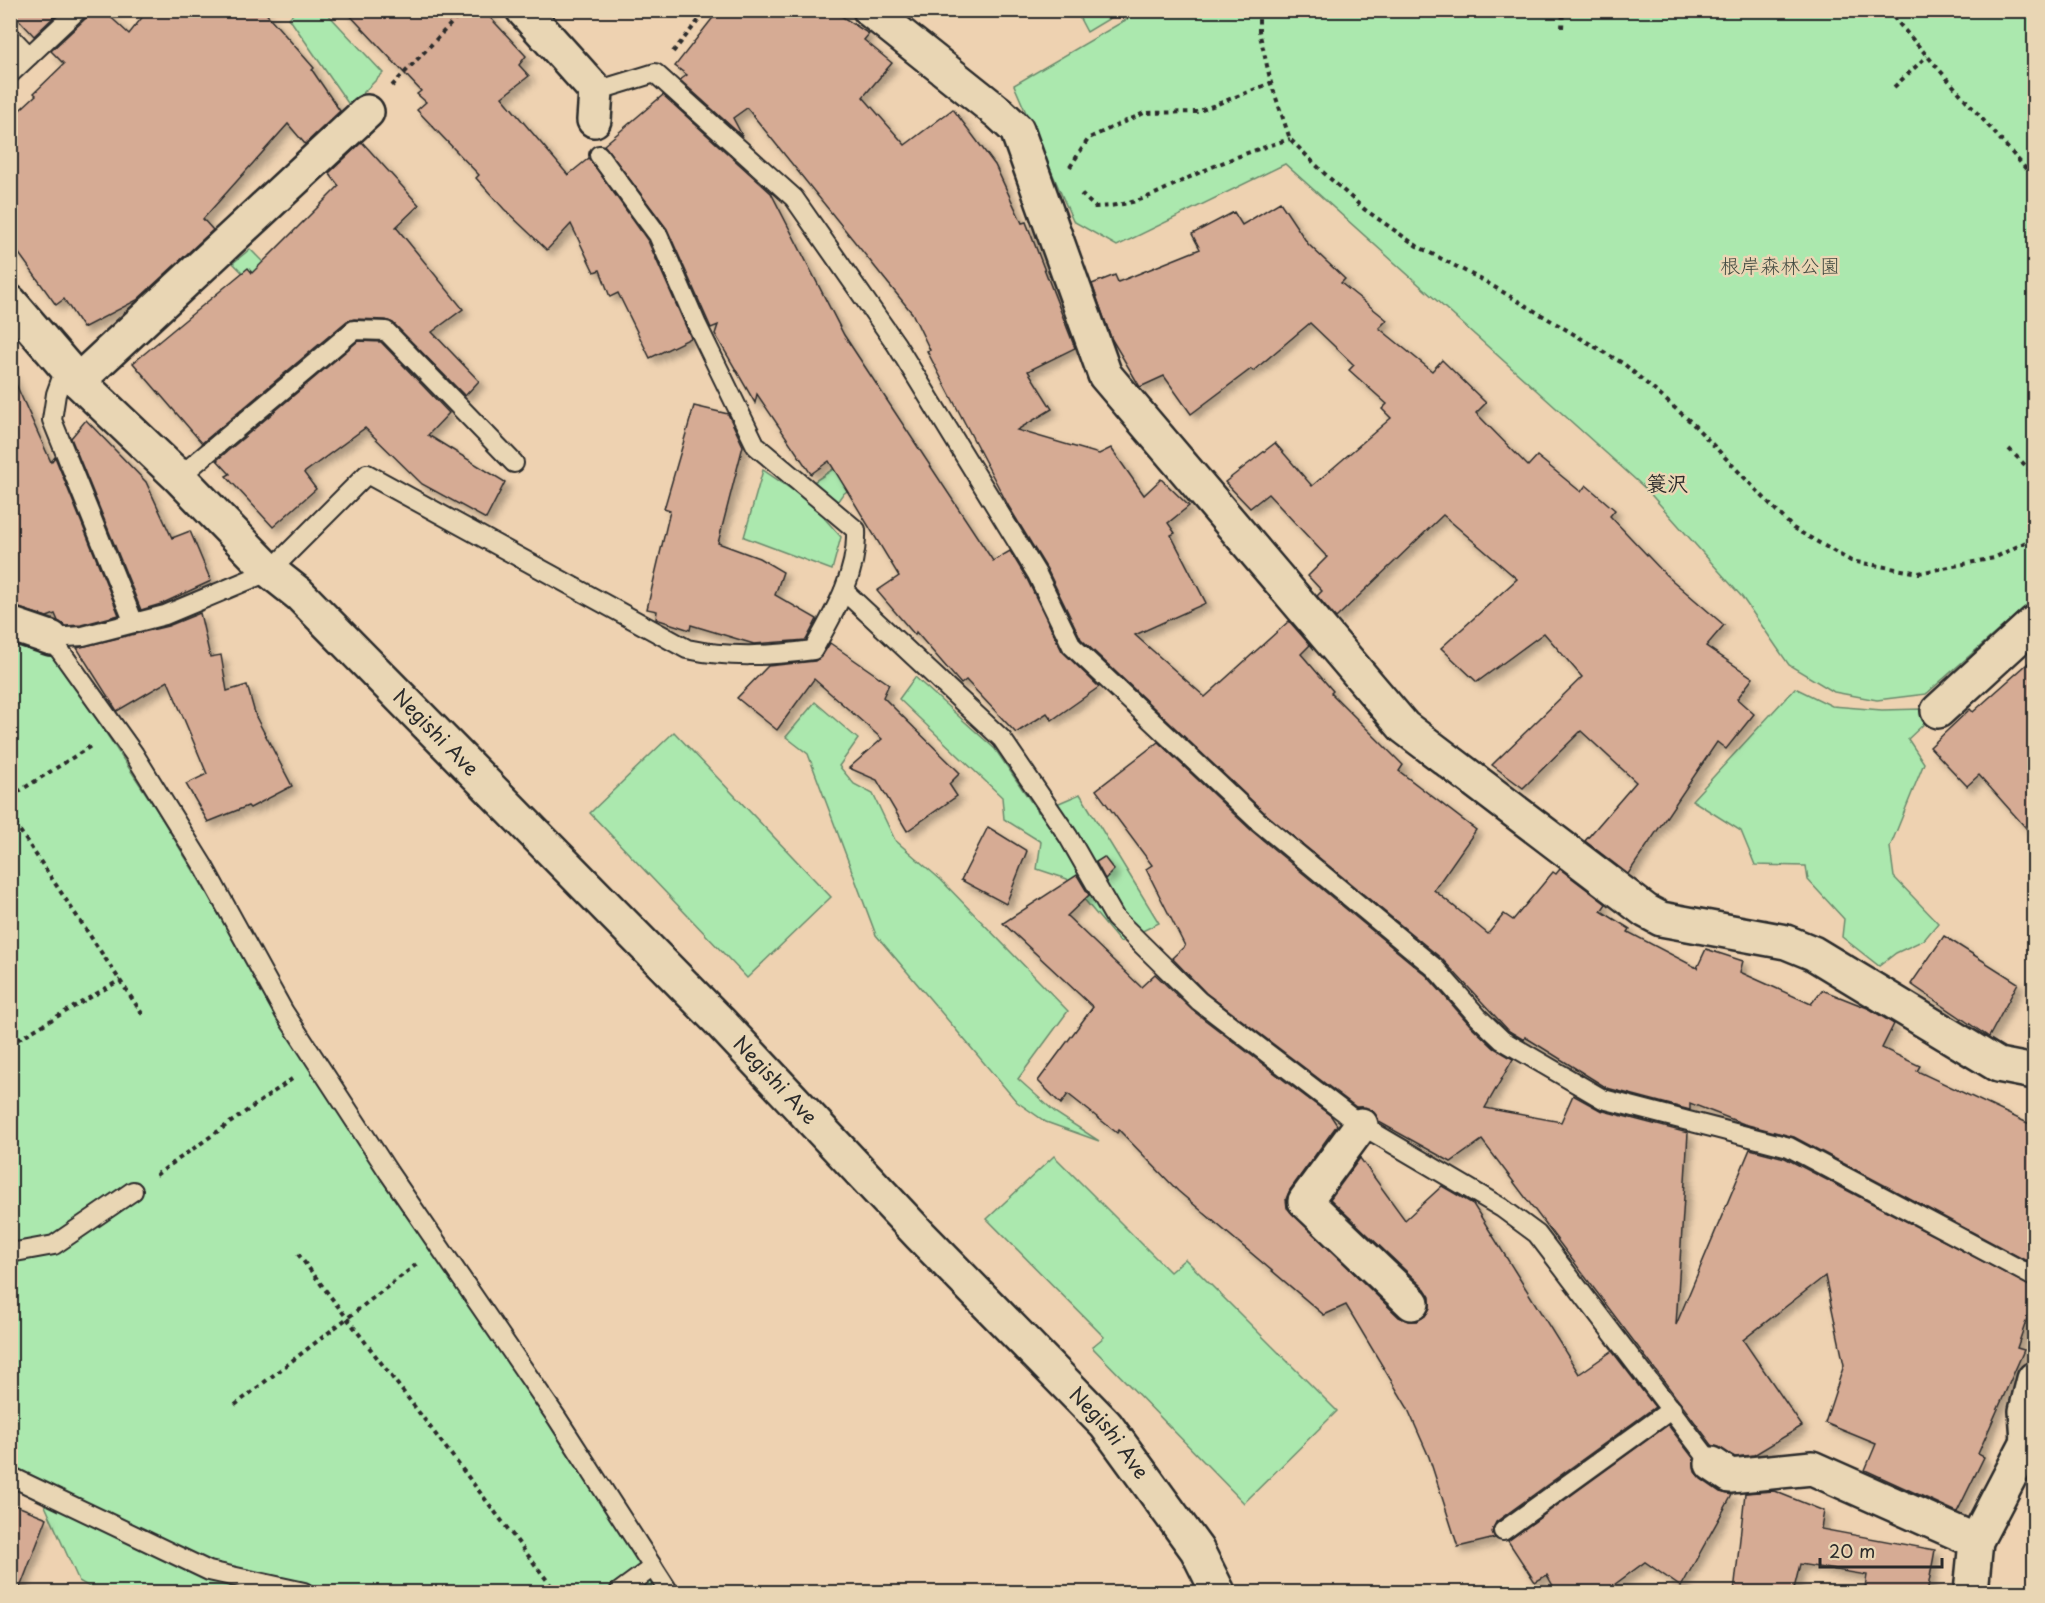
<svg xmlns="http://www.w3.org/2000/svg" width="2045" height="1603" viewBox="0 0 2045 1603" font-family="'Playpen Sans','Klee One',sans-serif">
  <defs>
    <filter id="shadow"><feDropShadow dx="5.5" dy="5.5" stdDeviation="3" flood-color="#0004"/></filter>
  </defs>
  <rect width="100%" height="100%" fill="#eed2b1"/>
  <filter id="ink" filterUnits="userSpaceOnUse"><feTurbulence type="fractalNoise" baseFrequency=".0167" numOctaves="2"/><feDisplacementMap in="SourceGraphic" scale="12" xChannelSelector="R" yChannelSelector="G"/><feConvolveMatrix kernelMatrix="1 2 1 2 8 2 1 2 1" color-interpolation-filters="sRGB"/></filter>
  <g filter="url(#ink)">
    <!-- green -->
    <g fill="#abe8ae" stroke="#6b8a6c" stroke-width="1.5">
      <path d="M 296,11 L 325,11 L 383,73 L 350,106 L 289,18 Z"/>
      <path d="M 1076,11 L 1122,11 L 1087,32 Z"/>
      <path d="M 1141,11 L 2034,11 L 2034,599 L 1926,694 L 1877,700 L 1834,692 L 1789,665 L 1742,597 L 1646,489 L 1285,164 L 1117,246 L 1073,221 L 1014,85 Z"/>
      <path d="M 250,249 L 324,324 L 309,340 L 233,263 Z"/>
      <path d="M 868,446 L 879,466 L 842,495 L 825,519 L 841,537 L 832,570 L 744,537 L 763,470 L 797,493 Z"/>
      <path d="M 10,632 L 50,652 L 69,677 L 156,809 L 239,946 L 660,1592 L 98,1592 L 79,1581 L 37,1488 L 11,1477 Z"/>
      <path d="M 915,677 L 995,749 L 1038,812 L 1080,794 L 1159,923 L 1120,942 L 1067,879 L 1037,869 L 1041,842 L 1004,819 L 1002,797 L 899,699 Z"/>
      <path d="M 1795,688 L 1832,706 L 1882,710 L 1922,709 L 1925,723 L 1908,739 L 1924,763 L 1890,847 L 1894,877 L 1938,923 L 1924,940 L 1896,953 L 1879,966 L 1842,937 L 1844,919 L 1808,880 L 1806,866 L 1755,865 L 1741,831 L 1692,800 Z"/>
      <path d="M 815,702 L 858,739 L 839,766 L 854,784 L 873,794 L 895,840 L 941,880 L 1068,1011 L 1018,1079 L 1056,1113 L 1099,1141 L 1046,1122 L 1017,1102 L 876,935 L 808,754 L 786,737 Z"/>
      <path d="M 674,732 L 831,897 L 747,978 L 590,813 Z"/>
      <path d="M 1054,1156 L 1170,1272 L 1185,1259 L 1337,1411 L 1244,1503 L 1092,1347 L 1104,1337 L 987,1219 Z"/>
    </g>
    <!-- building -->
    <g fill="#d6ab94" stroke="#2b2b2b" stroke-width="1.5" filter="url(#shadow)">
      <path d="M 10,10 L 61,10 L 34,36 Z"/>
      <path d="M 89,10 L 103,10 L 129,34 L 148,10 L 263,10 L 314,68 L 312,70 L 340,111 L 305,144 L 288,124 L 203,219 L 213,230 L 137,300 L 83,328 L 64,299 L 56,305 L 10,241 L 10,119 L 36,95 L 34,93 L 64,64 L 51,51 L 86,18 Z"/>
      <path d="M 345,10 L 483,10 L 526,56 L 519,65 L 529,76 L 502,97 L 568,175 L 589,158 L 648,241 L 691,338 L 650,358 L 618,293 L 610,297 L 600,270 L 594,272 L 571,224 L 547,250 L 504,209 L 476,178 L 479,175 L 417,110 L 426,102 L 417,94 L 421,91 Z"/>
      <path d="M 719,10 L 832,10 L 869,34 L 864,40 L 892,63 L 863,97 L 905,145 L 953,109 L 995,165 L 1022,223 L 1026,222 L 1075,348 L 1028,371 L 1052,409 L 1017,430 L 1099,454 L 1111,448 L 1144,495 L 1161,479 L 1189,506 L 1168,523 L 1175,533 L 1171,535 L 1206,603 L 1135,635 L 1205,697 L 1289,621 L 1310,645 L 1301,654 L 1333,691 L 1331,693 L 1403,765 L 1399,771 L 1476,830 L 1434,890 L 1488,934 L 1504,914 L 1513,920 L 1553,872 L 1556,874 L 1560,869 L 1606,904 L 1601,911 L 1630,929 L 1628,932 L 1697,968 L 1706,949 L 1743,961 L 1740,972 L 1811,1004 L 1822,990 L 1870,1009 L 1894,1024 L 1882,1048 L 1920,1066 L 1917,1071 L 2034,1126 L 2034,1265 L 1794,1137 L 1744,1124 L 1690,1103 L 1690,1110 L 1607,1088 L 1525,1037 L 1524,1040 L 1509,1031 L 1442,959 L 1266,814 L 1081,639 L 1047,569 L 1009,507 L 927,351 L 930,350 L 912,313 L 747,108 L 733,118 L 743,137 L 680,80 L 687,75 L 675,66 Z"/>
      <path d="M 663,95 L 771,193 L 844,335 L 993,561 L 1010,551 L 1027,579 L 1062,651 L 1099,687 L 1052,720 L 1047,713 L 1016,733 L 966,680 L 961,684 L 916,632 L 915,635 L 877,591 L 899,576 L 829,461 L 811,474 L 757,394 L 755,403 L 715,334 L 718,325 L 711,328 L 667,229 L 604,145 Z"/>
      <path d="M 362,142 L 419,205 L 396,227 L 463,309 L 432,332 L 479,381 L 465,396 L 393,323 L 386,320 L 354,319 L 347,321 L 202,443 L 133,363 L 248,268 L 252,273 L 339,186 L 329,173 Z"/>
      <path d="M 1280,202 L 1308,244 L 1345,279 L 1341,283 L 1387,320 L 1379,328 L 1432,371 L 1442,360 L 1486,403 L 1476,413 L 1528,466 L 1537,456 L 1581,492 L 1586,485 L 1615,510 L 1610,516 L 1666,575 L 1724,625 L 1706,646 L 1753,678 L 1737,699 L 1754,714 L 1726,749 L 1717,742 L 1628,874 L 1585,841 L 1636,782 L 1581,731 L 1523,788 L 1492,765 L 1582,677 L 1544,633 L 1477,682 L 1441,648 L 1517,579 L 1443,515 L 1336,618 L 1317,596 L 1322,591 L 1308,576 L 1327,557 L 1268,494 L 1250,508 L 1225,482 L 1275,443 L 1312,486 L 1391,418 L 1382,409 L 1387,404 L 1349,370 L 1354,365 L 1310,323 L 1253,371 L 1251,369 L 1191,414 L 1164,376 L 1140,387 L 1111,338 L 1092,284 L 1115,275 L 1118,282 L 1200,249 L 1192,234 L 1234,212 L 1242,225 Z"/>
      <path d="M 358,341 L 381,342 L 449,413 L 428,435 L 505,482 L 486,519 L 422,484 L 365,428 L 304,473 L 316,489 L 273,527 L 226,476 L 230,474 L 217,460 Z"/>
      <path d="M 10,371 L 51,462 L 55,457 L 119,615 L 81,625 L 65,626 L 58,621 L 55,614 L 47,617 L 12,606 Z"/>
      <path d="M 694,406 L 728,414 L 743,446 L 718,543 L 759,558 L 783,572 L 775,595 L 817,619 L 806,640 L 754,644 L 691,625 L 690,630 L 656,619 L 657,611 L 647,609 L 670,511 L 664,509 Z"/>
      <path d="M 86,420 L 146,482 L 172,538 L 190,531 L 211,581 L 161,604 L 141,610 L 71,438 Z"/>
      <path d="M 200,613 L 210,657 L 221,655 L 227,691 L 247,685 L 256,717 L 292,786 L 250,808 L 248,806 L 208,822 L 186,784 L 207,774 L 168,681 L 117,711 L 77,648 L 168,626 Z"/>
      <path d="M 830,643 L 889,684 L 883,697 L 960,773 L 949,784 L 957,796 L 907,831 L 877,780 L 849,768 L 882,739 L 814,679 L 777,730 L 737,698 L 768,666 L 815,661 L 822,656 Z"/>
      <path d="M 2034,658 L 2034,837 L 1979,775 L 1967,786 L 1930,747 L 1970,709 L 1973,712 Z"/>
      <path d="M 1158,742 L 1252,831 L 1427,976 L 1470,1025 L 1494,1048 L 1513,1059 L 1485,1108 L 1561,1122 L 1573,1095 L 1600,1110 L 1688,1133 L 1676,1325 L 1750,1149 L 1785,1158 L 2034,1288 L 2034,1298 L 2017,1348 L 2024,1350 L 1978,1454 L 1984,1457 L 1957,1512 L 1865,1470 L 1876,1444 L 1825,1423 L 1844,1365 L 1825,1276 L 1743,1340 L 1802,1426 L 1754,1455 L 1735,1457 L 1712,1445 L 1482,1140 L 1451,1162 L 1379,1122 L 1372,1110 L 1356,1107 L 1206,993 L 1172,958 L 1185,946 L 1146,869 L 1152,865 L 1096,790 Z"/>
      <path d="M 988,827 L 1027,851 L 1006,904 L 961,880 Z"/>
      <path d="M 1104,857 L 1114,870 L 1105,879 L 1096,862 Z"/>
      <path d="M 1077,875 L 1089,895 L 1067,916 L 1141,987 L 1155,974 L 1192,1010 L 1331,1116 L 1337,1125 L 1290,1190 L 1286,1199 L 1287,1208 L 1399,1317 L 1408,1321 L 1417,1321 L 1425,1316 L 1430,1308 L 1430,1297 L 1425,1289 L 1330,1199 L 1360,1158 L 1405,1220 L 1442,1186 L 1473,1204 L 1579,1374 L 1612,1351 L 1655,1407 L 1496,1522 L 1492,1532 L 1495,1538 L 1458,1547 L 1429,1457 L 1407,1407 L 1346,1305 L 1324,1315 L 1178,1191 L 1119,1130 L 1117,1133 L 1068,1094 L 1061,1104 L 1038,1081 L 1093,1007 L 1003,923 Z"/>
      <path d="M 1944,936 L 2018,983 L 1989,1037 L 1911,984 Z"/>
      <path d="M 1668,1425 L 1694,1459 L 1695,1472 L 1701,1479 L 1720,1492 L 1732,1495 L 1681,1587 L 1645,1562 L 1603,1593 L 1557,1593 L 1547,1575 L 1535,1582 L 1508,1541 Z"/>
      <path d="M 1774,1491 L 1824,1511 L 1821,1529 L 1935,1550 L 1927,1593 L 1864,1593 L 1867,1575 L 1800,1564 L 1793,1593 L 1734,1593 L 1745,1493 Z"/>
      <path d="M 10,1503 L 47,1518 L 18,1593 L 10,1593 Z"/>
    </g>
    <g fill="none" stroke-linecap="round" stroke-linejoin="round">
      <defs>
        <g id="lane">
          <path d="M 10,36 L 29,56"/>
          <path d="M 10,74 L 78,10"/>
          <path d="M 596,91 L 655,73 L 794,198 L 896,344 L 1037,574 L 1072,646 L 1259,822 L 1435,968 L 1478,1017 L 1502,1040 L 1603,1099 L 1789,1147 L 2034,1277"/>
          <path d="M 66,366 L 56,394 L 52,420 L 134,623"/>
          <path d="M 179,477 L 354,330 L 386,331 L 514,463"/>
          <path d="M 844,591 L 1002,739 L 1068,836 L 1115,918 L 1199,1001 L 1361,1125 L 1502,1208 L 1537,1234 L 1712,1464"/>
          <path d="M 51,638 L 83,636 L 165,615 L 270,571 L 367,474 L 687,649 C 729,658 770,656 813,650 C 834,613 858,573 856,530 L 756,446 L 697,325 L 658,235 L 599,155"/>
          <path d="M 51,638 L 134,754 L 204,867 L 284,1012 L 389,1173 L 557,1418 L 669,1592"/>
          <path d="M 10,1253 L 54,1245 L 133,1191"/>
          <path d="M 10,1476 L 209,1571 L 304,1592"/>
          <path d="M 1503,1531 L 1672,1409"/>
          <path d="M 619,1592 L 653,1567"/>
        </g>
        <g id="street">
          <path d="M 523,10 L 596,91 L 594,120"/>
          <path d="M 870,10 L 999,113 L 1017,130 L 1105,375 L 1404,727 L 1646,911 L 1661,919 L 1786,942 L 1813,953 L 1998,1065 L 2034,1072"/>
          <path id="s1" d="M 10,302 L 78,381 L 179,477 L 270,571 L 299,594 L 719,1021 L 920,1235 L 1106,1425 L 1197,1550 L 1218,1592"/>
          <path d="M 78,381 L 367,112"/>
          <path d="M 10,624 L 51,638"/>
          <path d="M 1938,711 L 2034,623"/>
          <path d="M 1361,1125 L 1305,1201 L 1412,1303"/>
          <path d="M 2028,1441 L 2026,1411 L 2034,1379"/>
          <path d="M 1712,1464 L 1730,1476 L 1812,1468 L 1976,1541"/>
          <path d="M 1971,1592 L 1976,1541 L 2028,1441 L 2034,1436"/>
        </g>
      </defs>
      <!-- lane casing -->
      <use href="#lane" stroke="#2b2b2b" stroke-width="22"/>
      <!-- street casing -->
      <use href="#street" stroke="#2b2b2b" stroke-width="38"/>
      <!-- path -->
      <g stroke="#2b2b2b" stroke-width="4" stroke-dasharray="4.5 4.5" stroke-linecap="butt">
        <path d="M 1259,10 L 1259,31 L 1271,83 L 1290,139 L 1324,173 L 1364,209 L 1417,246 L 1486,282 L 1624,364 L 1690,421 L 1793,528 L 1851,561 L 1919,573 L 1994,558 L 2034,538"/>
        <path d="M 1887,10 L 2034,178"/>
        <path d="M 1562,28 L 1563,10"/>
        <path d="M 673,52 L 707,10"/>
        <path d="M 392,86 L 464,10"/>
        <path d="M 1894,87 L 1927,56"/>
        <path d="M 1070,167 L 1089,138 L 1144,113 L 1197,112 L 1271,83"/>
        <path d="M 1081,194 L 1095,207 C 1145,205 1160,190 1203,171 C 1232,158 1260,148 1290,139"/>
        <path d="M 2009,449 L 2034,474"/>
        <path d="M 10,797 L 91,746"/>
        <path d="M 10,816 L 145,1018"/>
        <path d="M 10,1044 L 120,980"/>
        <path d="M 156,1175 L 292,1079"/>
        <path d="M 298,1254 L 556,1592"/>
        <path d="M 235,1405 L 417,1264"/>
      </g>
      <!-- lane -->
      <use href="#lane" stroke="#e9d6b4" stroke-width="18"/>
      <!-- street -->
      <use href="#street" stroke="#e9d6b4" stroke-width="33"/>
    </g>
  </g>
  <g text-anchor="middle" stroke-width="5" stroke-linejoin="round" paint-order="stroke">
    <!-- park labels -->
    <g font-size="20" fill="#3e473f" stroke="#e9d6b4">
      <text x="1780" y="273">根岸森林公園</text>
    </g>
    <!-- street labels -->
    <g font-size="20" fill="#2b2b2b" stroke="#e9d6b4">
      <text dy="7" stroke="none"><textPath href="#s1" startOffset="606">Negishi Ave</textPath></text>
      <text dy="7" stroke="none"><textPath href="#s1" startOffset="1092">Negishi Ave</textPath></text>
      <text dy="7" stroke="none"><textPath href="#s1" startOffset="1578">Negishi Ave</textPath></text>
    </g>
    <!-- neighbourhood labels -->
    <g font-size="21" font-weight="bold" fill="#2b2b2b" stroke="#e9d6b4">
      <text x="1667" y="491">簑沢</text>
    </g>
  </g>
  <!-- margin -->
  <rect width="2045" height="1603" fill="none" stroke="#e9d6b4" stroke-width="36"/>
  <rect x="18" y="18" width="2009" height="1567" fill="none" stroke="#2b2b2b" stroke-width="2" filter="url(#ink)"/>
  <!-- scale -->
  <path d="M1820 1558v9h122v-9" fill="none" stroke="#2b2b2b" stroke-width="3"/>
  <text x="1829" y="1558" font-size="18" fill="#2b2b2b" stroke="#e9d6b4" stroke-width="4.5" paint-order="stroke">20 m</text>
</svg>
